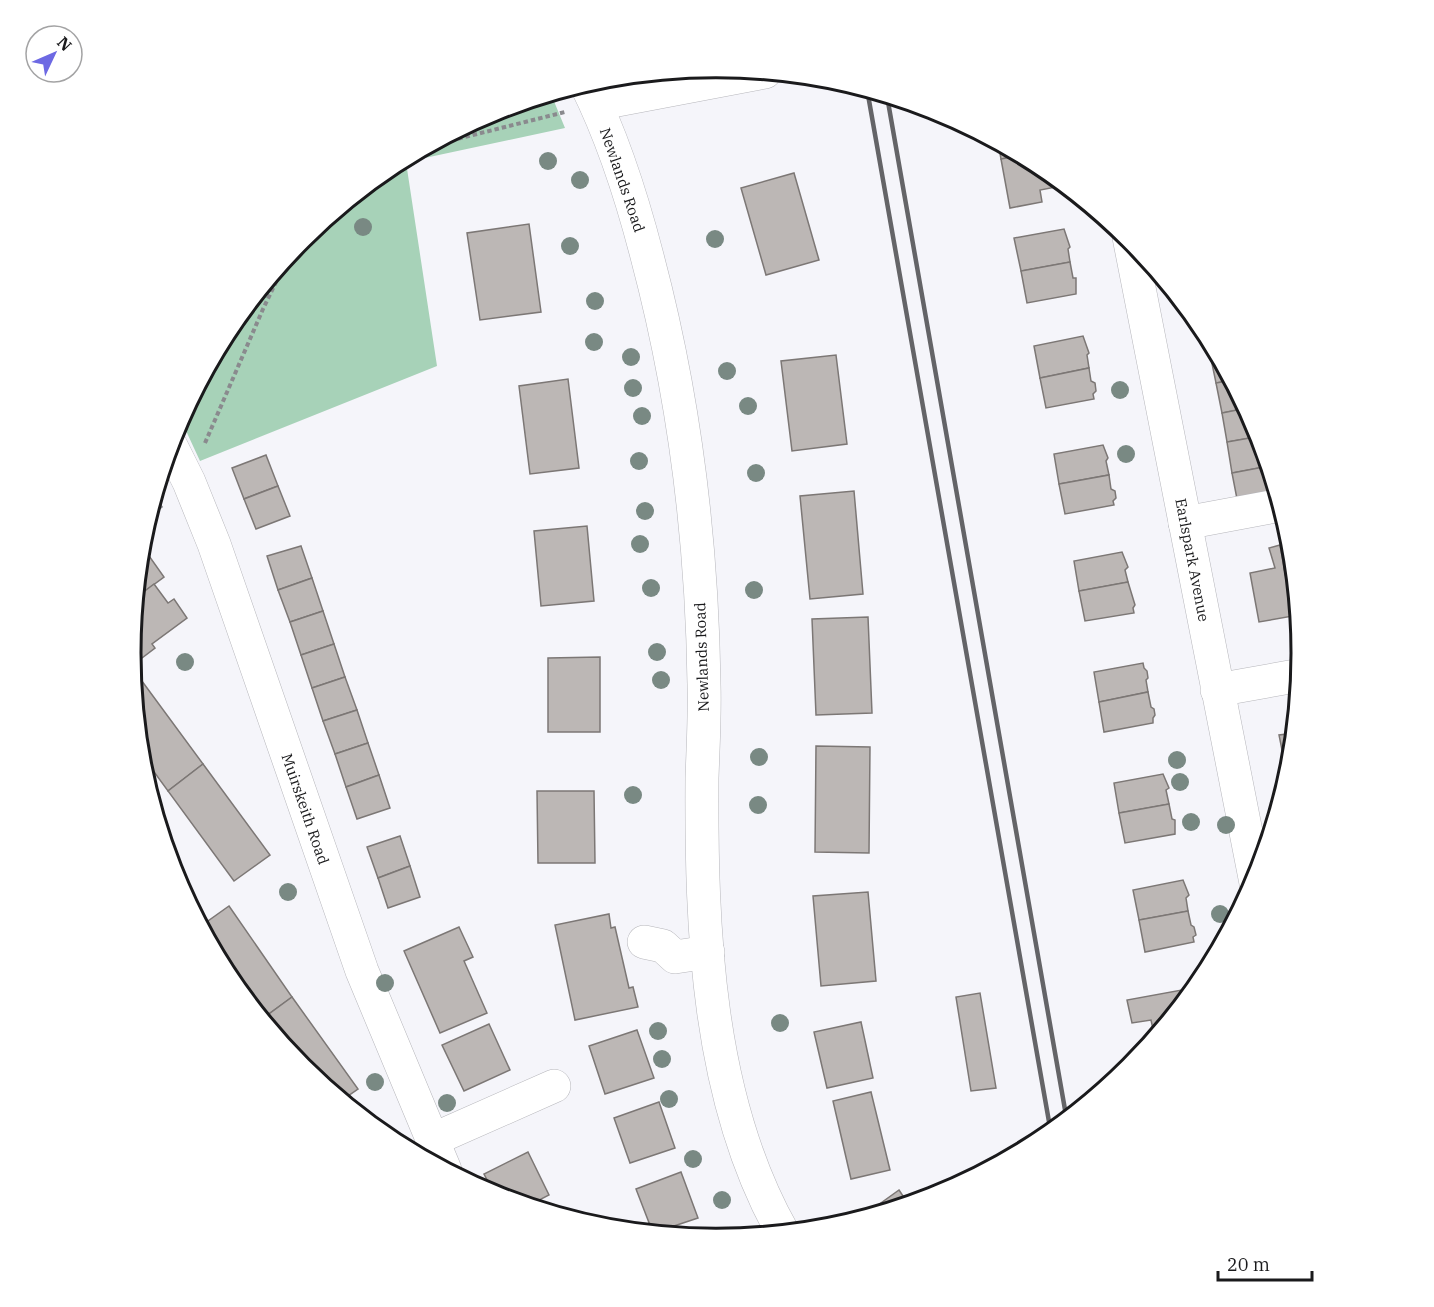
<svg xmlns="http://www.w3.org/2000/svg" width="1434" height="1307" viewBox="0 0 1434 1307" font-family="'IBM Plex Serif',serif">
  <rect width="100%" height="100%" fill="#f5f5fa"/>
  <!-- green -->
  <path fill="#a7d2b8" d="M 551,94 L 565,128 L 406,162 L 437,366 L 200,461 L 181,420 L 230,328 L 303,239 L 392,166 L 493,112 Z"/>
  <!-- building -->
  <g fill="#bcb7b5" stroke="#7c7775" stroke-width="1.5">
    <path d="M 998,142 L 1022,155 L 1001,159 Z"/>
    <path d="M 1022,155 L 1043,166 L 1054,176 L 1056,187 L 1040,190 L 1042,202 L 1010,208 L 1001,159 Z"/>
    <path d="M 794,173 L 819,260 L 766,275 L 741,188 Z"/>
    <path d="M 529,224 L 541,312 L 480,320 L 467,233 Z"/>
    <path d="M 1064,229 L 1070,247 L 1068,249 L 1070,262 L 1021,271 L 1014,238 Z"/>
    <path d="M 1070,262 L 1073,278 L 1076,278 L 1076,294 L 1027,303 L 1021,271 Z"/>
    <path d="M 1206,331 L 1218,353 L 1210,354 Z"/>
    <path d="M 1083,336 L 1089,353 L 1087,355 L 1089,368 L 1040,378 L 1034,346 Z"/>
    <path d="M 1218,353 L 1232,380 L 1216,383 L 1210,354 Z"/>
    <path d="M 836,355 L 847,444 L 792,451 L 781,361 Z"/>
    <path d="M 1089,368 L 1091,381 L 1095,383 L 1096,391 L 1093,394 L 1094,399 L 1046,408 L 1040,378 Z"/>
    <path d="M 568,379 L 579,468 L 530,474 L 519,386 Z"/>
    <path d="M 1232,380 L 1247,408 L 1222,413 L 1216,383 Z"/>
    <path d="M 1247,408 L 1261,436 L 1227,442 L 1222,413 Z"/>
    <path d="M 1261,436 L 1269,466 L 1232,473 L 1227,442 Z"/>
    <path d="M 1103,445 L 1108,458 L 1106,461 L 1109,475 L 1059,484 L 1054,454 Z"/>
    <path d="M 266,455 L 278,486 L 244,499 L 232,468 Z"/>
    <path d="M 1269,466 L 1279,496 L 1238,504 L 1232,473 Z"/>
    <path d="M 1109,475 L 1111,489 L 1115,491 L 1116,498 L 1113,501 L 1114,505 L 1065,514 L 1059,484 Z"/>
    <path d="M 278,486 L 290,516 L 256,529 L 244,499 Z"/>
    <path d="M 854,491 L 863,594 L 810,599 L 800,496 Z"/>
    <path d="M 587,526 L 594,601 L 541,606 L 534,531 Z"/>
    <path d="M 1280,545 L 1293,616 L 1259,622 L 1250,573 L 1275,568 L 1269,548 Z"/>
    <path d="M 142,546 L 164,577 L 137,597 Z"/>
    <path d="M 301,546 L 312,578 L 278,590 L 267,556 Z"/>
    <path d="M 1122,552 L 1128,567 L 1125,570 L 1128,582 L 1079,591 L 1074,561 Z"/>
    <path d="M 1294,565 L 1299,615 L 1293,616 L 1284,567 Z"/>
    <path d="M 312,578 L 323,611 L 290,622 L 278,590 Z"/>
    <path d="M 1128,582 L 1135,605 L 1133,608 L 1134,613 L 1085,621 L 1079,591 Z"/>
    <path d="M 154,584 L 168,603 L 174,599 L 187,618 L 152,644 L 155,648 L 142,658 L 132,644 L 137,597 Z"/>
    <path d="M 323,611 L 334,644 L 301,655 L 290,622 Z"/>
    <path d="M 868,617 L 872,713 L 816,715 L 812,619 Z"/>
    <path d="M 334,644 L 345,677 L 312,688 L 301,655 Z"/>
    <path d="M 600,657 L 600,732 L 548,732 L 548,658 Z"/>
    <path d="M 1143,663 L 1144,668 L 1147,671 L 1148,678 L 1146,680 L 1148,692 L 1099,702 L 1094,672 Z"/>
    <path d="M 136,673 L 203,764 L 168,791 L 141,754 L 133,675 Z"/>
    <path d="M 345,677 L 357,710 L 323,721 L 312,688 Z"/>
    <path d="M 1148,692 L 1151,707 L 1154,709 L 1155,715 L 1153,718 L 1153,723 L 1104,732 L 1099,702 Z"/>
    <path d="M 357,710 L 368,743 L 335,754 L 323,721 Z"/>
    <path d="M 1295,733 L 1292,768 L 1288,780 L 1279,735 Z"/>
    <path d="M 368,743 L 379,775 L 346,787 L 335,754 Z"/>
    <path d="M 816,746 L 870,747 L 869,853 L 815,852 Z"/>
    <path d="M 203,764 L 270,855 L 234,881 L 168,791 Z"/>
    <path d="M 1163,774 L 1169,788 L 1166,790 L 1169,804 L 1119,813 L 1114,783 Z"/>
    <path d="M 379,775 L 390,808 L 357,819 L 346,787 Z"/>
    <path d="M 537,791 L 594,791 L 595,863 L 538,863 Z"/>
    <path d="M 1169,804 L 1172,819 L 1175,820 L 1175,834 L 1125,843 L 1119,813 Z"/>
    <path d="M 400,836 L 410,866 L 378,878 L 367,847 Z"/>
    <path d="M 410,866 L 420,897 L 388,908 L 378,878 Z"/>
    <path d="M 1183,880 L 1189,895 L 1186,898 L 1188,911 L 1139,920 L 1133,890 Z"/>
    <path d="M 868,892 L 876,981 L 821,986 L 813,896 Z"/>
    <path d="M 229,906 L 292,997 L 262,1019 L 230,979 L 201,926 Z"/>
    <path d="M 1188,911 L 1191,925 L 1194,927 L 1196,935 L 1193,937 L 1194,942 L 1145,952 L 1139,920 Z"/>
    <path d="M 609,914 L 611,928 L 615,927 L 629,988 L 633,987 L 638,1007 L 575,1020 L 555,925 Z"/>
    <path d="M 459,927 L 473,957 L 464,961 L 487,1013 L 440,1033 L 404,951 Z"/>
    <path d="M 1198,987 L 1165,1026 L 1153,1029 L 1151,1020 L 1132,1023 L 1127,1000 Z"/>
    <path d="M 980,993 L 996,1088 L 971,1091 L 956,997 Z"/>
    <path d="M 292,997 L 358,1089 L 342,1100 L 302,1068 L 262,1019 Z"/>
    <path d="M 861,1022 L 873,1078 L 827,1088 L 814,1032 Z"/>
    <path d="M 489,1024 L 510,1070 L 464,1091 L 442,1045 Z"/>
    <path d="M 1165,1026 L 1150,1045 L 1149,1040 L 1155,1039 L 1153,1029 Z"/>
    <path d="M 637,1030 L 654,1078 L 605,1094 L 589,1046 Z"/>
    <path d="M 871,1092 L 890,1170 L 851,1179 L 833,1101 Z"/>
    <path d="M 659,1102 L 675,1148 L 630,1163 L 614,1118 Z"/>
    <path d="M 528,1152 L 549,1195 L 528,1206 L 495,1195 L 484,1174 Z"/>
    <path d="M 681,1172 L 698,1218 L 653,1233 L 636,1189 Z"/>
    <path d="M 899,1190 L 909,1205 L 869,1217 L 867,1213 Z"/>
  </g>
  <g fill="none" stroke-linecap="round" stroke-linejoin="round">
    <defs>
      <g id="minor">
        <path d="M 586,84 C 613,138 632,198 647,256 C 684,395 702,540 704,684 C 705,715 703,747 702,778 C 701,929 707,1099 783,1233"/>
        <path d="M 596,104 L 765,72"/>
        <path d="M 1129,237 L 1256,883"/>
        <path d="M 171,446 L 189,482 L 214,544 L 362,971 L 445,1170"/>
        <path d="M 1185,523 L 1281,505"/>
        <path d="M 1217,690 L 1301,675"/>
        <path d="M 644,942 L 663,946 L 675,957 L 708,952"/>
        <path d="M 432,1140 L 554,1086"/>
      </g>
    </defs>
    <!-- minor casing -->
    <use href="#minor" stroke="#b6b6bb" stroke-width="34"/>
    <!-- path -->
    <g stroke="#8a8a8e" stroke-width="4" stroke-dasharray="4.5 3" stroke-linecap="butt">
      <path d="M 429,146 L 565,112"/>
      <path d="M 205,443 L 263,309 L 288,257"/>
      <path d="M 154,499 L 163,510"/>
    </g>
    <!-- minor -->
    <use href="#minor" stroke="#fff" stroke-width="33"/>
    <!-- rail -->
    <g stroke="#646467" stroke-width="4.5">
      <path d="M 867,89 L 1051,1133"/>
      <path d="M 887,96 L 1067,1121"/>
    </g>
  </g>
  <!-- trees -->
  <g fill="#798983">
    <circle cx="548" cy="161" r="9"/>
    <circle cx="580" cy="180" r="9"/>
    <circle cx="363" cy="227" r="9"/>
    <circle cx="715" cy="239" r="9"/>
    <circle cx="570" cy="246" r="9"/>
    <circle cx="595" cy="301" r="9"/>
    <circle cx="594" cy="342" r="9"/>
    <circle cx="631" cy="357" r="9"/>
    <circle cx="727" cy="371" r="9"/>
    <circle cx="633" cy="388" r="9"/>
    <circle cx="1120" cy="390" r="9"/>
    <circle cx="748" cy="406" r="9"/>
    <circle cx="642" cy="416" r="9"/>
    <circle cx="1126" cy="454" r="9"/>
    <circle cx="639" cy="461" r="9"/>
    <circle cx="756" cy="473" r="9"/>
    <circle cx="645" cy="511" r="9"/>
    <circle cx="640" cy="544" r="9"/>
    <circle cx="651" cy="588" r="9"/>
    <circle cx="754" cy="590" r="9"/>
    <circle cx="657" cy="652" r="9"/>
    <circle cx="185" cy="662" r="9"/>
    <circle cx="661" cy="680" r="9"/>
    <circle cx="759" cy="757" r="9"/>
    <circle cx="1177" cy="760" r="9"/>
    <circle cx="1180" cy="782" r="9"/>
    <circle cx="633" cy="795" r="9"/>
    <circle cx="758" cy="805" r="9"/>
    <circle cx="1191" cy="822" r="9"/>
    <circle cx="1226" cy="825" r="9"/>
    <circle cx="288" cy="892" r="9"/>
    <circle cx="1220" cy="914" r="9"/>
    <circle cx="385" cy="983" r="9"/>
    <circle cx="780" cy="1023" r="9"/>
    <circle cx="658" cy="1031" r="9"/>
    <circle cx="662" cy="1059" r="9"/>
    <circle cx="375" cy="1082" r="9"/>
    <circle cx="669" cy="1099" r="9"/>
    <circle cx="447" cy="1103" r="9"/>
    <circle cx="693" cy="1159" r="9"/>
    <circle cx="722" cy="1200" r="9"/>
  </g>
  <g text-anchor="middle" stroke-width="4.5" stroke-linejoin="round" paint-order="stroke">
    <!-- street labels -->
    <g font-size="15" fill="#1a1a1c" stroke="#fff">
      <text transform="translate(622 180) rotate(71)" y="5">Newlands Road</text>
      <text transform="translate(1192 560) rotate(79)" y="5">Earlspark Avenue</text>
      <text transform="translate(702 657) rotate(-92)" y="5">Newlands Road</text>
      <text transform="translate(305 809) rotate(71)" y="5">Muirskeith Road</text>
    </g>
  </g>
  <!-- crop -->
  <path d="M0 0H1434V1307H0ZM141 653a575 575 0 1 1 1150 0a575 575 0 1 1-1150 0Z" fill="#fff" fill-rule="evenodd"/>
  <path fill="none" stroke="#1a1a1c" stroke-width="3" d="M141 653a575 575 0 1 1 1150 0a575 575 0 1 1-1150 0Z"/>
  <!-- north arrow -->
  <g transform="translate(54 54) rotate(46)"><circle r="28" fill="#ffffff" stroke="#a3a3a4" stroke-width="1.5"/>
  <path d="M0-4.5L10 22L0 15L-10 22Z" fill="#6d69e3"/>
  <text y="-9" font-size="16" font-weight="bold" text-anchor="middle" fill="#1a1a1c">N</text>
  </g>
  <!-- scale -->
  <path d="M1218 1271v9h94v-9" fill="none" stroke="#1a1a1c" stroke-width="3"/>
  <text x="1227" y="1271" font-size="18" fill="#1a1a1c" stroke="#ffffff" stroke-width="4.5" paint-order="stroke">20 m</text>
</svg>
